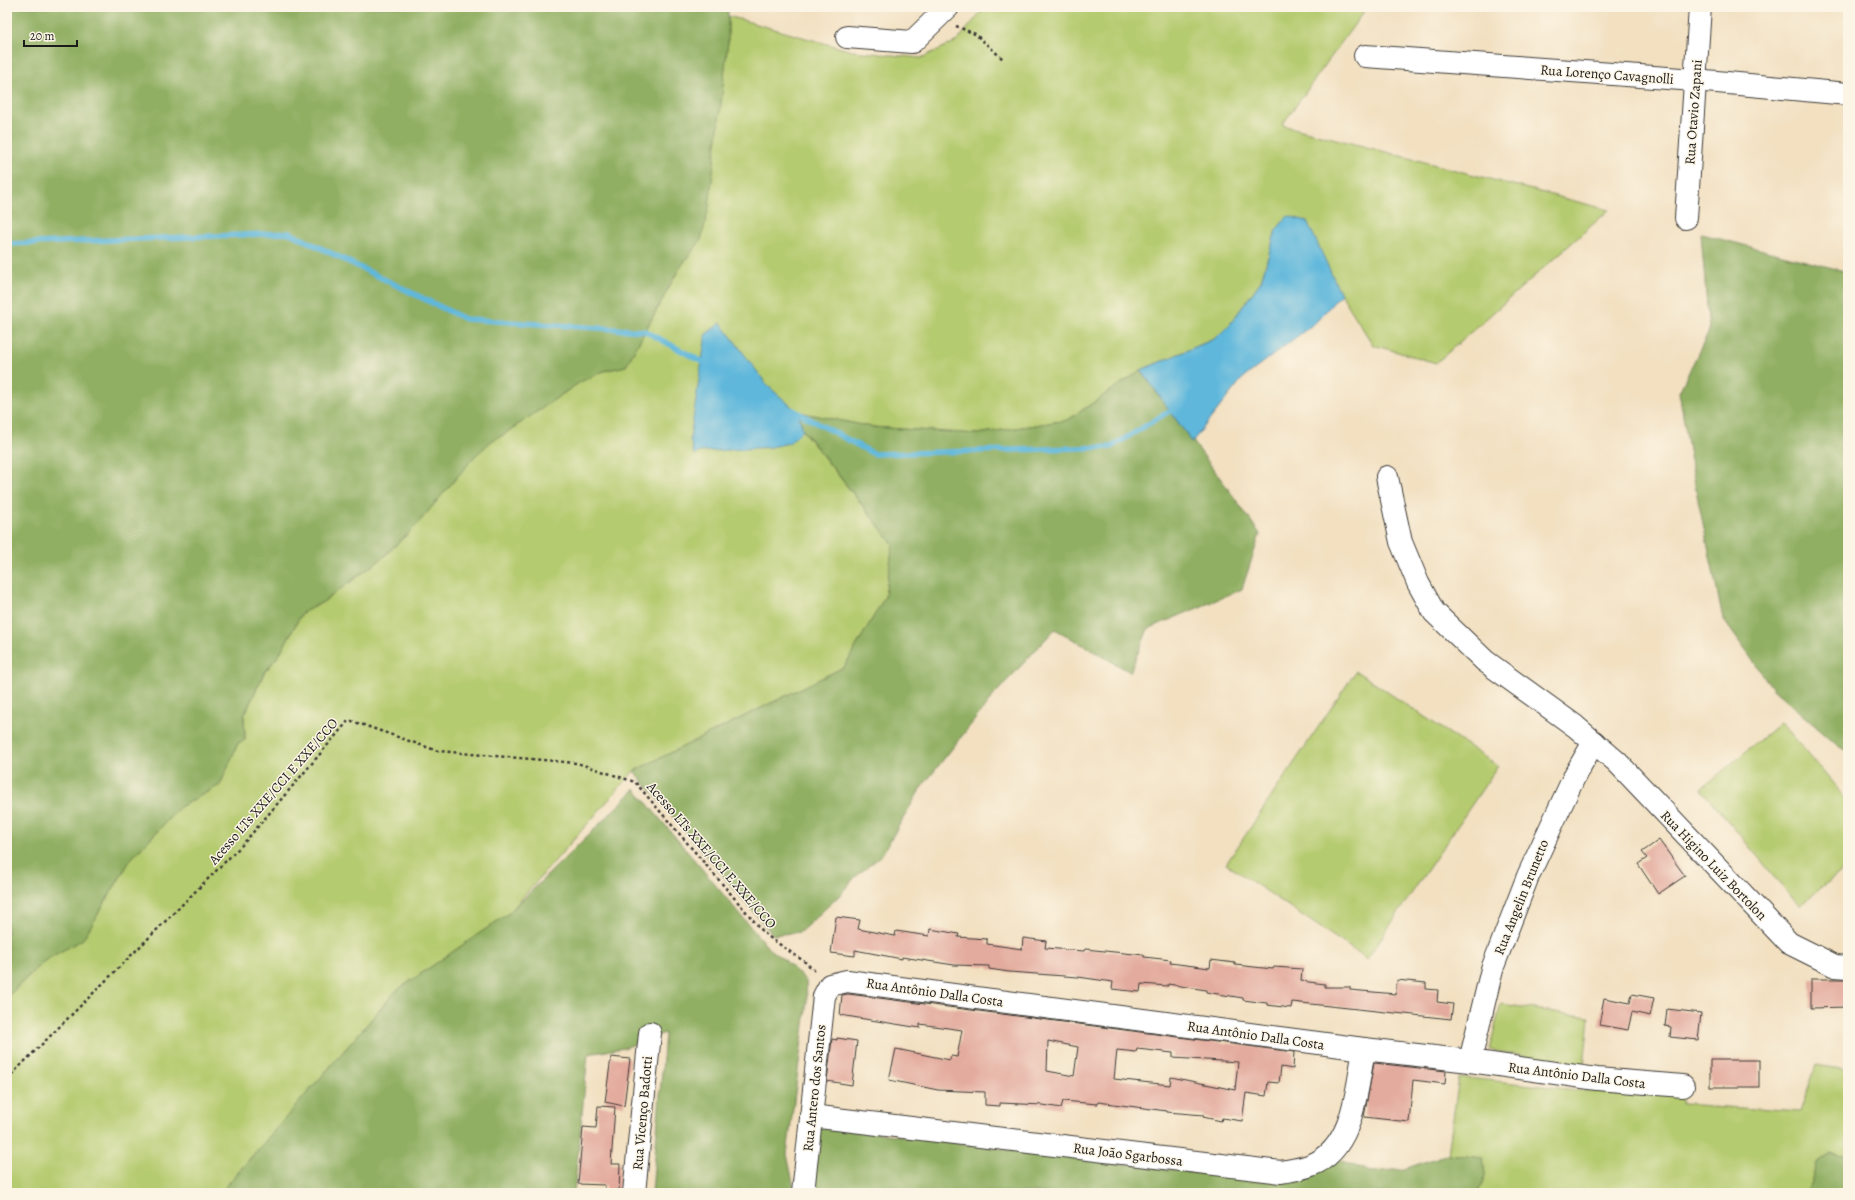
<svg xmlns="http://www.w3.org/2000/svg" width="1855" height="1200" viewBox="0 0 1855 1200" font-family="Alegreya,serif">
  <rect width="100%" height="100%" fill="#fcf5e5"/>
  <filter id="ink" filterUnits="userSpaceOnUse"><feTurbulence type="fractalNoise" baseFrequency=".025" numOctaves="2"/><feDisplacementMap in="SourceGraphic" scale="8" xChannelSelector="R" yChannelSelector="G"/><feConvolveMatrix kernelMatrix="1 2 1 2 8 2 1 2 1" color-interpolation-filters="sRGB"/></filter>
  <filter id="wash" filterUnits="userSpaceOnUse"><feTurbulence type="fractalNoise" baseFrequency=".012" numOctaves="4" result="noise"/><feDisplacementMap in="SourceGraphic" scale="16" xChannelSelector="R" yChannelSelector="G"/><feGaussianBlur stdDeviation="0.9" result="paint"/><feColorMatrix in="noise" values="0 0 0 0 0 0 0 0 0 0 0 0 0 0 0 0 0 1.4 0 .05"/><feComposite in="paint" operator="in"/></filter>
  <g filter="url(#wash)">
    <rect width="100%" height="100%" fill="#f2e0c1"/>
    <!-- green -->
    <g fill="#b5cb6f" stroke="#687446">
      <path d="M 985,7 L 1367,7 L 1282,125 L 1609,210 L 1436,363 L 1373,345 L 1341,294 L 1276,230 L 1261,281 L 1228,327 L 1214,339 L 1141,370 L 1068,420 L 977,434 L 872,427 L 799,412 L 803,431 L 893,544 L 885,597 L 844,667 L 634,771 L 509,913 L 396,991 L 220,1193 L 7,1193 L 7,997 L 44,961 L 83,939 L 131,859 L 180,807 L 220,785 L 238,743 L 245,740 L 244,716 L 264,673 L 279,655 L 302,613 L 323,602 L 380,560 L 414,528 L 475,455 L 493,440 L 503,435 L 580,382 L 604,371 L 626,366 L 679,269 L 701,240 L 728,42 L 728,16 L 852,51 L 921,58 L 957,41 Z"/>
      <path d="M 1356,671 L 1498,766 L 1367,959 L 1226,864 Z"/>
      <path d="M 1781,722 L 1848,801 L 1848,866 L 1799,906 L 1701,789 Z"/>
      <path d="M 1501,1004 L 1589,1017 L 1584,1067 L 1489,1050 Z"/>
      <path d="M 1816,1065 L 1848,1070 L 1848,1155 L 1831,1154 L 1817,1164 L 1807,1193 L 1478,1193 L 1485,1175 L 1483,1158 L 1448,1154 L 1459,1077 L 1586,1091 L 1682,1094 L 1682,1104 L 1800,1112 Z"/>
    </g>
    <!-- forest -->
    <g fill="#90af62" stroke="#56663f">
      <path d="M 7,7 L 728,7 L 728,42 L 709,207 L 701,240 L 679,269 L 626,366 L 604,371 L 580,382 L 503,435 L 493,440 L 475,456 L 414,528 L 380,560 L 323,602 L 302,613 L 279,655 L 264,673 L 244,716 L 245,740 L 238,743 L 220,785 L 180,807 L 131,859 L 83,939 L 44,961 L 7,997 Z"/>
      <path d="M 1701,234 L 1848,272 L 1848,751 L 1838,746 L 1773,689 L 1723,619 L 1696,490 L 1679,392 L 1709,331 Z"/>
      <path d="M 1141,370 C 1180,426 1222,478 1260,534 L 1242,589 L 1148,629 L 1130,672 L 1055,629 L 995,694 L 921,788 L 881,856 L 855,877 L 840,895 L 800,932 L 773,935 L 634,771 L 844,667 L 885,597 L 893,544 L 803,430 L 798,412 L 872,427 L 977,434 L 1068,420 Z"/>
      <path d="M 635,789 L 769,949 L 786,961 L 806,981 L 807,1002 L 787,1154 L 795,1193 L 652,1193 L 665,1033 L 624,1048 L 588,1054 L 574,1193 L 220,1193 L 396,991 L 509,913 Z"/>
      <path d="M 806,1124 L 1245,1179 L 1331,1157 L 1371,1172 L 1404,1169 L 1448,1154 L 1483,1158 L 1485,1175 L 1478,1193 L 810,1193 Z"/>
      <path d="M 1831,1154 L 1848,1155 L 1848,1193 L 1807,1193 L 1817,1164 Z"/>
    </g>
    <!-- water -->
    <g fill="#5eb7db" stroke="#3d6a7c">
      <path d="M 1288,216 L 1307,221 L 1341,294 L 1316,322 L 1242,379 L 1192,442 L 1141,370 L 1214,339 L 1228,327 L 1261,281 L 1276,230 Z"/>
      <path d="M 721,323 L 768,386 L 798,412 L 803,430 L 789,443 L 771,447 L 700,452 L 694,455 L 690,439 L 706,334 Z"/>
    </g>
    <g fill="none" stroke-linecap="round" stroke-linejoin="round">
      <!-- stream -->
      <g stroke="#5eb7db" stroke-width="5.5">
        <path d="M 7,244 L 290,233 L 465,319 L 645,331 L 708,365"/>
        <path d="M 793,410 L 874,454 L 1111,447 L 1176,407"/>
      </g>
    </g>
    <g id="blocks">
      <!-- building -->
      <g fill="#e3ab9e" fill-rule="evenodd">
        <path d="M 1659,840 L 1685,876 L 1658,894 L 1638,864 L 1647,858 L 1642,852 Z"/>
        <path d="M 836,917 L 860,920 L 858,929 L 895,936 L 896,931 L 929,936 L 930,929 L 959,934 L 958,937 L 987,939 L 987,944 L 1022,949 L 1023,938 L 1046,941 L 1045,948 L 1084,951 L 1085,949 L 1144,955 L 1144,957 L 1171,960 L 1170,963 L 1210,968 L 1211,960 L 1235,963 L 1235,965 L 1273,969 L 1274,967 L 1302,969 L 1301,981 L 1325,984 L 1325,987 L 1350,987 L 1350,990 L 1396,994 L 1397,980 L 1426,983 L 1426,989 L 1438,990 L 1437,1002 L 1453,1004 L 1451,1019 L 1292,1002 L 1291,1008 L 1267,1005 L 1267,1003 L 1243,1000 L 1243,998 L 1206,992 L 1206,990 L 1168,984 L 1168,986 L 1141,984 L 1140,992 L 1112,989 L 1113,982 L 1078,977 L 1009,972 L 989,969 L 989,966 L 954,965 L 902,957 L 902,959 L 855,950 L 855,956 L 831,953 Z"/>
        <path d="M 1811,979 L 1848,979 L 1848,1007 L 1811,1008 Z"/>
        <path d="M 848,994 L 1294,1052 L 1293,1069 L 1281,1067 L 1279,1083 L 1268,1082 L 1266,1096 L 1246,1093 L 1242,1121 L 1222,1118 L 1221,1121 L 1203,1117 L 1204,1115 L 1167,1112 L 1167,1111 L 1098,1102 L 1097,1104 L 1063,1101 L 1061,1108 L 1043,1105 L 1000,1103 L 1000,1106 L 985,1105 L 985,1092 L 938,1090 L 889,1080 L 896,1049 L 950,1060 L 951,1056 L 957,1057 L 962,1030 L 920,1024 L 920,1028 L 840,1015 L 842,995 ZM 1048,1041 L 1078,1047 L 1074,1076 L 1047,1071 ZM 1137,1049 L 1173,1053 L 1173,1058 L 1238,1062 L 1235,1090 L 1171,1077 L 1170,1085 L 1114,1079 L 1117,1050 L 1136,1052 Z"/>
        <path d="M 1632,994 L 1654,998 L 1650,1016 L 1632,1012 L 1628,1030 L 1599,1025 L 1604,998 L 1630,1003 Z"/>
        <path d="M 1667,1009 L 1701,1013 L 1698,1040 L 1670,1037 L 1671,1027 L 1665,1026 Z"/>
        <path d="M 837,1038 L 857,1041 L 852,1085 L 827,1081 L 832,1039 L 837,1040 Z"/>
        <path d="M 611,1057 L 630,1059 L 624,1106 L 605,1102 Z"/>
        <rect x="1710" y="1060" width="49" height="27"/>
        <path d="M 1374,1063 L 1446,1071 L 1445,1084 L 1413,1080 L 1409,1122 L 1364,1117 Z"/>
        <path d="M 598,1106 L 615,1107 L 611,1164 L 620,1164 L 619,1192 L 605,1191 L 605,1185 L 578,1184 L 583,1127 L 596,1128 Z"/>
      </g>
    </g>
  </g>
  <g filter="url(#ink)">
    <use href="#blocks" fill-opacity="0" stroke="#3c3935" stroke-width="1"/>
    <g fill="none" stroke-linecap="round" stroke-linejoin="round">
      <defs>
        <g id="minor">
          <path d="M 847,37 L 912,42 L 948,7"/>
          <path d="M 1365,56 L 1695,80 L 1848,94"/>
          <path d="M 1686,218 L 1700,7"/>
          <path d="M 1387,477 L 1401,542 L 1418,583 L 1434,612 L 1485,661 L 1575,726 L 1617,762 L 1789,943 L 1835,966 L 1848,967"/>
          <path d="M 1470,1061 L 1492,969 L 1528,876 L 1576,773 L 1594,742"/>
          <path d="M 811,1116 L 1281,1172 C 1291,1170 1302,1169 1311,1165 C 1354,1150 1357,1087 1364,1049"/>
          <path d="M 634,1193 L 650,1033"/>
          <path d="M 803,1193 L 824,996 L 830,985 L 847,981 L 1364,1049 L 1470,1061 L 1597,1079 L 1683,1086"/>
        </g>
      </defs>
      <!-- minor casing -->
      <use href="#minor" stroke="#3c3935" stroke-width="24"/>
      <!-- path -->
      <g stroke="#3c3935" stroke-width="2.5" stroke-dasharray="3 3" stroke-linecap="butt">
        <path d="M 956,26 L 975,34 L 1003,59"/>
        <path d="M 7,1079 L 243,844 L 349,720 L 438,751 L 577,763 L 635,782 L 766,935 L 805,962 L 816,972"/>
      </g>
      <!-- minor -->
      <use href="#minor" stroke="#fff" stroke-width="22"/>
    </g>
  </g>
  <g text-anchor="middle" stroke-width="3" stroke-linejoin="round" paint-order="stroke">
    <!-- street labels -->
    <g font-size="14" fill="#1c1c1c" stroke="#fcf5e5">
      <text transform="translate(1607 74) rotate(4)" y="5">Rua Lorenço Cavagnolli</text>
      <text transform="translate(1693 112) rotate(-86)" y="5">Rua Otavio Zapani</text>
      <text transform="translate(273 791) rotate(-49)" y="5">Acesso LTs XXE/CCI E XXE/CCO</text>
      <text transform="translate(712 855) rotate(49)" y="5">Acesso LTs XXE/CCI E XXE/CCO</text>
      <text transform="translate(1714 865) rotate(46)" y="5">Rua Higino Luiz Bortolon</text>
      <text transform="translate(1521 897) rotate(-68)" y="5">Rua Angelin Brunetto</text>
      <text transform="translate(935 992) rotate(8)" y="5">Rua Antônio Dalla Costa</text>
      <text transform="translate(1256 1035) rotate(8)" y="5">Rua Antônio Dalla Costa</text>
      <text transform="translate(1577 1075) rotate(7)" y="5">Rua Antônio Dalla Costa</text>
      <text transform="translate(814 1088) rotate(-84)" y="5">Rua Antero dos Santos</text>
      <text transform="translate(642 1113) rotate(-85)" y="5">Rua Vicenço Badotti</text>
      <text transform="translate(1128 1154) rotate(7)" y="5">Rua João Sgarbossa</text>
    </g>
  </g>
  <!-- margin -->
  <rect width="1855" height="1200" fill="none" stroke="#fcf5e5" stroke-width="24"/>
  <!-- scale -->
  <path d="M24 40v6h53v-6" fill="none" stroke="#1c1c1c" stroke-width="2"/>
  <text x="30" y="40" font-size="12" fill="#1c1c1c" stroke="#fcf5e5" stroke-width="3" paint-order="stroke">20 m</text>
</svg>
